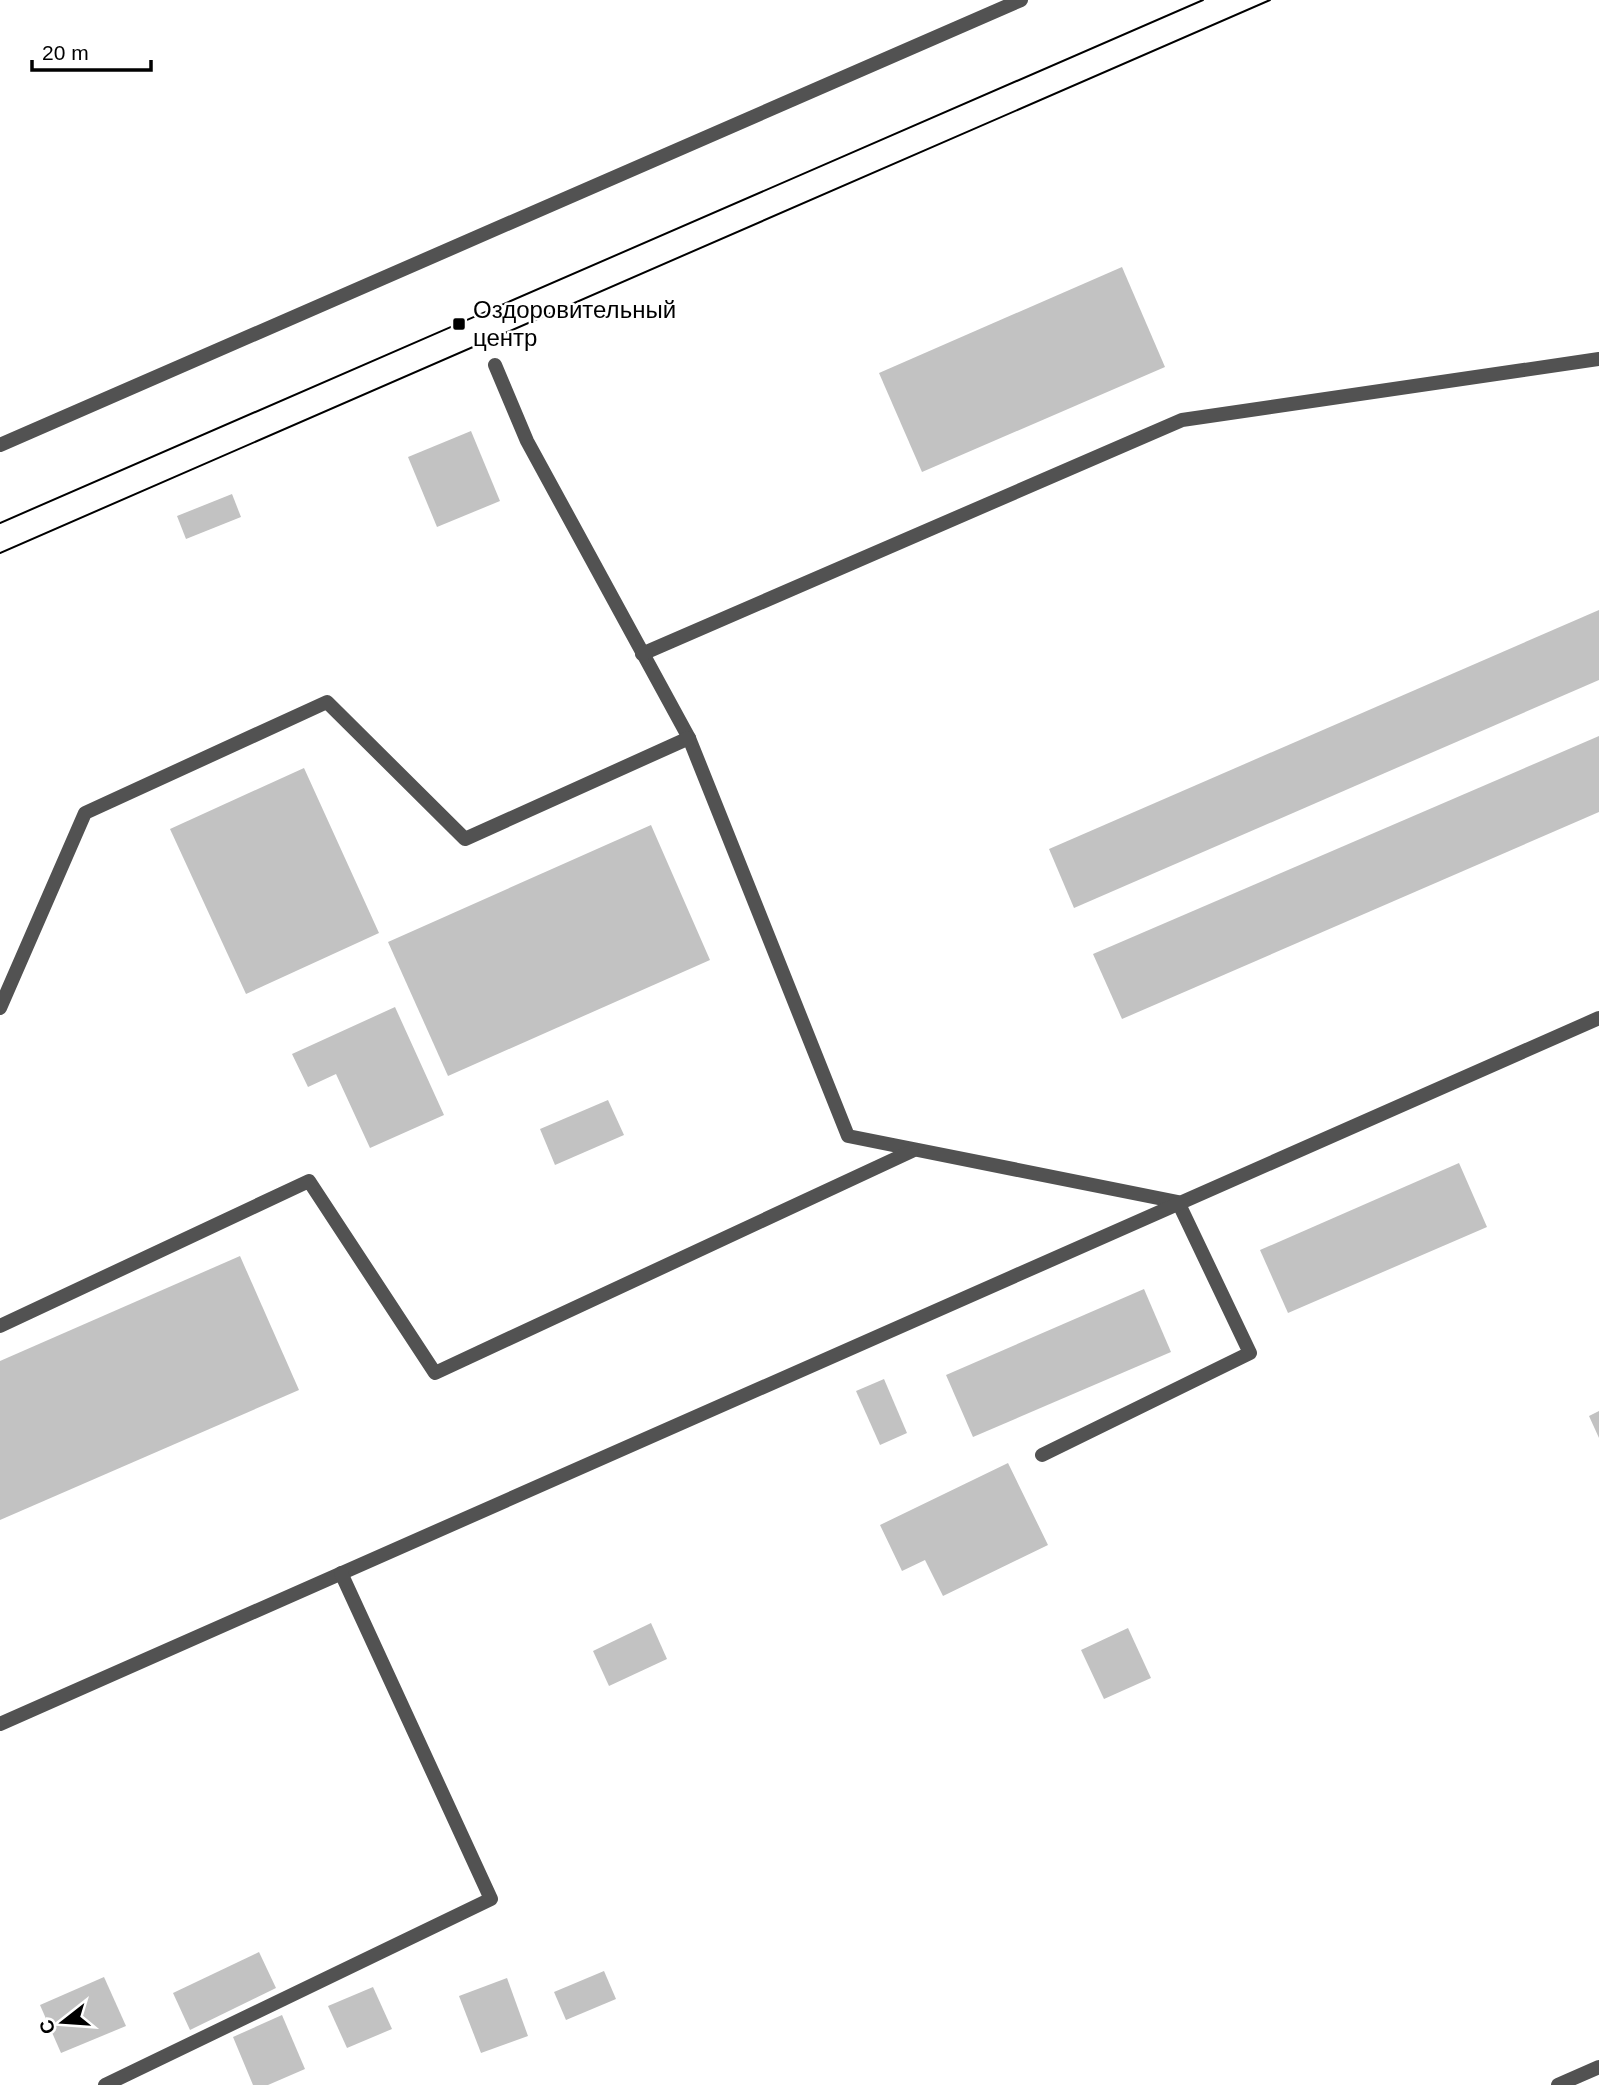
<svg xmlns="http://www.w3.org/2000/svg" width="1599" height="2085" viewBox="0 0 1599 2085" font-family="Helvetica,sans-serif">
  <rect width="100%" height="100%" fill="#fff"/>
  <!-- building -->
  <g fill="#c2c2c2">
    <path d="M 1122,267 L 1165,367 L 922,472 L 879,373 Z"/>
    <path d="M 471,431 L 500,501 L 437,527 L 408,457 Z"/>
    <path d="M 232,494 L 241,517 L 186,539 L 177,516 Z"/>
    <path d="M 1599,610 L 1599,680 L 1074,908 L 1049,849 Z"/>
    <path d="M 1599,736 L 1599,812 L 1122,1019 L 1093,954 Z"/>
    <path d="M 304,768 L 379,933 L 246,994 L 170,829 Z"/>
    <path d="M 651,825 L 710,960 L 448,1076 L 388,942 Z"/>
    <path d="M 395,1007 L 444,1115 L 370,1148 L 336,1074 L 308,1087 L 292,1054 Z"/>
    <path d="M 608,1100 L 624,1135 L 555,1165 L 540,1129 Z"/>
    <path d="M 1459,1163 L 1487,1227 L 1288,1313 L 1260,1250 Z"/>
    <path d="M 240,1256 L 299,1390 L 0,1520 L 0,1361 Z"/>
    <path d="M 1144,1289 L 1171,1352 L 973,1437 L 946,1375 Z"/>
    <path d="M 884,1379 L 907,1433 L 880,1445 L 856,1391 Z"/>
    <path d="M 1599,1411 L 1599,1438 L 1589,1416 Z"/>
    <path d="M 1008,1463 L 1048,1545 L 943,1596 L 925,1560 L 902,1571 L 880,1525 Z"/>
    <path d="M 651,1623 L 667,1659 L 609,1686 L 593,1651 Z"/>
    <path d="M 1128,1628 L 1151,1678 L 1104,1699 L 1081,1650 Z"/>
    <path d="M 259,1952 L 276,1988 L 190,2030 L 173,1993 Z"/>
    <path d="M 604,1971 L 616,1999 L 566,2020 L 554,1992 Z"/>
    <path d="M 104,1977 L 126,2026 L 61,2053 L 40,2005 Z"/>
    <path d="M 507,1978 L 528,2036 L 481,2053 L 459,1996 Z"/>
    <path d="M 373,1987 L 392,2029 L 347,2048 L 328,2006 Z"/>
    <path d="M 282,2015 L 305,2069 L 268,2085 L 253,2085 L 233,2037 Z"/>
  </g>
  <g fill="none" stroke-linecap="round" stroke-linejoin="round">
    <!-- lane -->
    <g stroke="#525252" stroke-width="14">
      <path d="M 495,365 L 527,441 L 689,738 L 848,1136 L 1178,1202 L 1250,1353 L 1042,1455"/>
      <path d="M 0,445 L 1021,0"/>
      <path d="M 642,654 L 1182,420 L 1599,359"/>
      <path d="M 0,1008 L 85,813 L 327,702 L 465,839 L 689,738"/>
      <path d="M 0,1326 L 309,1181 L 435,1373 L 912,1151"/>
      <path d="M 0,1724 L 1599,1018"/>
      <path d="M 105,2085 L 491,1899 L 341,1573"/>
      <path d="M 1558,2085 L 1599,2067"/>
    </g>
    <!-- tram -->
    <g stroke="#000" stroke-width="2">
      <path d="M 0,523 L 1203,0"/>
      <path d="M 0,553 L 1270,0"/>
    </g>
  </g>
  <!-- markers -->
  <rect fill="#000" stroke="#fff" stroke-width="2.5" x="452" y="317" width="14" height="14" rx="3.5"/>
  <g text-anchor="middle" stroke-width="5" stroke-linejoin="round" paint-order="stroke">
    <!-- poi labels -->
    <g font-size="24" fill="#000" stroke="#fff" text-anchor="start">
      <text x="473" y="318">Оздоровительный<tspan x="473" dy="28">центр</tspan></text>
    </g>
  </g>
  <!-- north arrow -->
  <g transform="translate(63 2022) rotate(253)" stroke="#ffffff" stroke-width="5" paint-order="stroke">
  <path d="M0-5L12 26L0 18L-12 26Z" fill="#000000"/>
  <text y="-10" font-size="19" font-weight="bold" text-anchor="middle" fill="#000000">С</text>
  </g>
  <!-- scale -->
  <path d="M32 60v10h119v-10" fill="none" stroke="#000000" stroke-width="3.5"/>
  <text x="42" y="60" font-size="21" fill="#000000" stroke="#ffffff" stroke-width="5" paint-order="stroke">20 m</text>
</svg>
